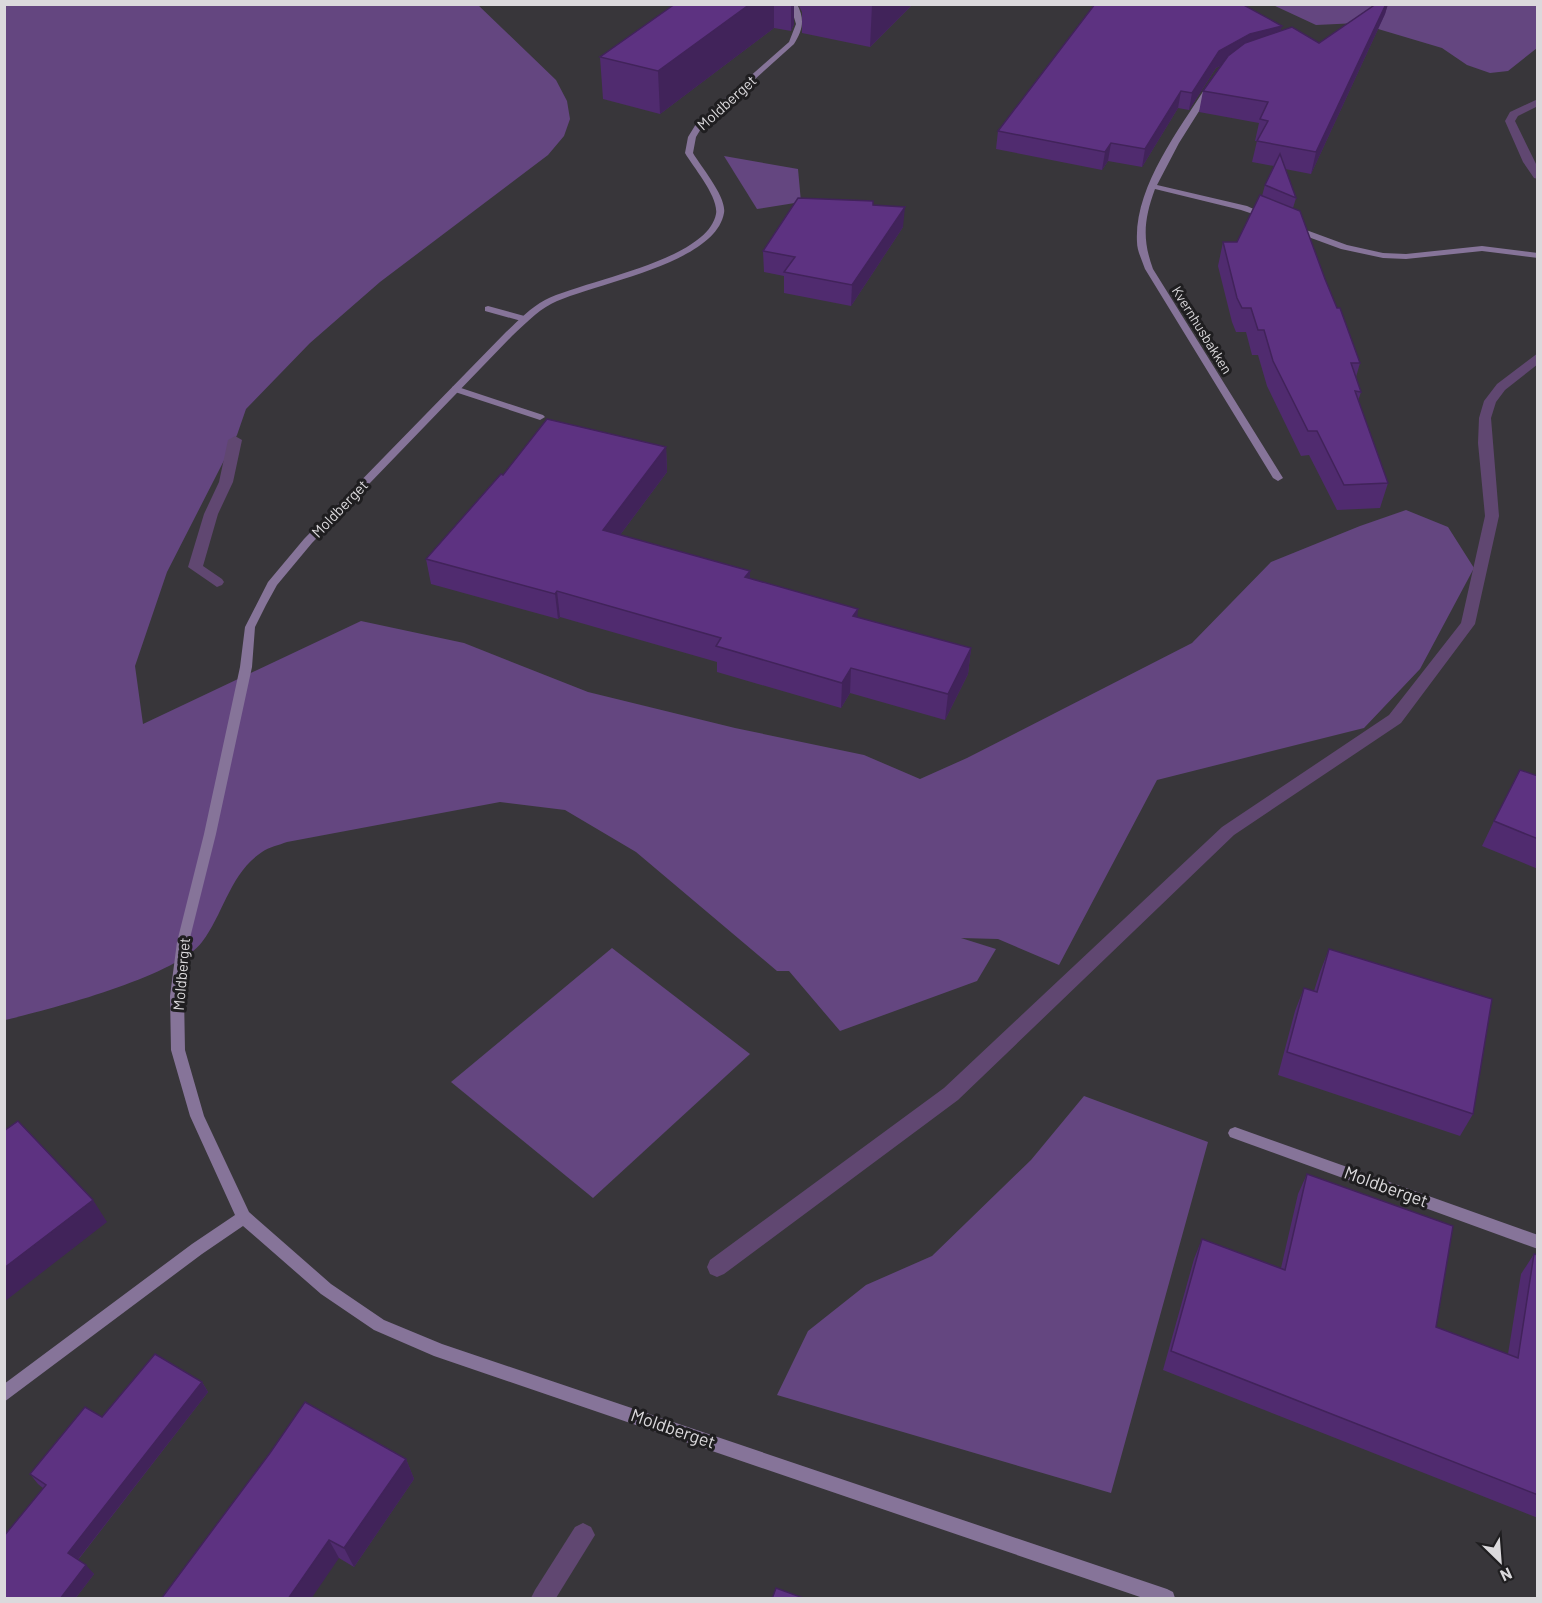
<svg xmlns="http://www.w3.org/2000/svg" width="1542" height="1603" viewBox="0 0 1542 1603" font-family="Barlow,sans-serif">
  <rect width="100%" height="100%" fill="#38363a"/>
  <!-- green -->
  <g fill="#644680">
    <path d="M 4,5 L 478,5 L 556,80 L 567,101 L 570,119 L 564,136 L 548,155 L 380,282 L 310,343 L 246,409 L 237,435 L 167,572 L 135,666 L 143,724 L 361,621 L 464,643 L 588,692 L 735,728 L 864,755 L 920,779 L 967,758 L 1192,643 L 1271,562 L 1360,526 L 1406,510 L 1448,527 L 1474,568 L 1420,669 L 1364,728 L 1157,780 L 1059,965 L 998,939 L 961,938 L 996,949 L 977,981 L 840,1031 L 789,971 L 777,971 L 636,852 L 565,810 L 500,802 L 287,842 C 279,845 269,847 262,852 C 230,873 224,913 202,942 C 177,976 48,1010 5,1020 Z"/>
    <path d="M 1273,5 L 1537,5 L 1537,48 L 1508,71 L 1490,73 L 1467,65 L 1442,48 L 1358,23 L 1316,25 Z"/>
    <path d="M 724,156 L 798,169 L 801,202 L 757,209 Z"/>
    <path d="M 612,948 L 750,1054 L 593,1198 L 451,1082 Z"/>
    <path d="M 1084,1096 L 1208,1142 L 1111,1493 L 777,1395 L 808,1331 L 866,1285 L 932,1256 L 1031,1160 Z"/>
  </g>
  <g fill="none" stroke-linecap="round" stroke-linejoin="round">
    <!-- stream -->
    <g fill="#604771" fill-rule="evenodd">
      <path d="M 1538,99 L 1538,106 L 1518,116 L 1515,121 L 1538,168 L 1538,179 L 1534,178 L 1523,162 L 1505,121 L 1510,112 Z"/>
      <path d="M 1538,353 L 1538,364 L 1505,390 L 1496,402 L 1491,418 L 1499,516 L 1475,624 L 1401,723 L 1234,835 L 958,1100 L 724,1274 L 717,1277 L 710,1274 L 707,1267 L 710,1260 L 944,1088 L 1222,827 L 1389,715 L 1461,623 L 1485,516 L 1478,443 L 1479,418 L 1484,401 L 1497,384 Z"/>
      <path d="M 235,436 L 242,440 L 233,482 L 218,514 L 203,566 L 222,579 L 224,582 L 222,585 L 217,587 L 188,567 L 204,514 L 219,482 L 228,440 Z"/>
      <path d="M 583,1523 L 591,1527 L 595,1535 L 556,1598 L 531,1598 L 535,1590 L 575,1527 Z"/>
    </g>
    <!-- lane -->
    <g fill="#867499" fill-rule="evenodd">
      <path d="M 488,306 L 528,317 L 529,319 L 525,322 L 485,311 L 485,307 Z"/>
      <path d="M 455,386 L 543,415 L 545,417 L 540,420 L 537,419 L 452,391 L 452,387 Z"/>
    </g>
    <!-- street -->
    <g fill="#867499" fill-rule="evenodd">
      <path d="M 790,4 L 797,4 C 805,19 803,30 794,44 L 702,127 L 696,137 L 693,153 C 701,167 727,197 724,213 C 715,265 592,283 551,304 C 536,312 524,325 512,336 L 312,543 L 277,585 L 266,605 L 255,627 L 252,667 L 216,834 L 189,942 L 184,996 L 185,1050 L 204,1116 L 249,1212 L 331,1284 L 384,1320 L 442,1344 L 1167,1589 L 1173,1592 L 1175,1598 L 1143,1598 L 434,1356 L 374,1330 L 321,1294 L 243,1226 L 202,1254 L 4,1402 L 4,1384 L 192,1244 L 235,1215 L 190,1116 L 171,1050 L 170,996 L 177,942 L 204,834 L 240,667 L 245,627 L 268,582 L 304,539 L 506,332 C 518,321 530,308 545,300 C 584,280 707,261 716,214 C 719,197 693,167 685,153 L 688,137 L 696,124 L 789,42 L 796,24 Z"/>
      <path d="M 1206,87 L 1213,89 L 1179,143 L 1157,185 L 1247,206 L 1269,216 L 1265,218 L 1241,210 L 1155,189 C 1144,219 1142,239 1153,269 L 1283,478 L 1278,481 L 1273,478 L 1145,269 C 1142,260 1137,251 1137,242 C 1134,188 1178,131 1206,87 Z"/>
      <path d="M 1292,227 L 1298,227 L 1347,245 L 1383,253 L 1406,254 L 1482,246 L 1538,253 L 1538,258 L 1482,251 L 1406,259 L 1383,258 L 1341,249 L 1292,231 Z"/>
      <path d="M 1235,1127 L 1538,1235 L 1538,1249 L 1230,1137 L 1228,1133 L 1230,1129 Z"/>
    </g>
  </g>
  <!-- wall -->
  <g fill="#502b6f">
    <path d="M 675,4 L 794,4 L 794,24 L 791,31 L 774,28 L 660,114 L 603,99 L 600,57 Z"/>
    <path d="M 798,4 L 913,4 L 870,47 L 802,33 L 802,12 Z"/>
    <path d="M 1376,4 L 1388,4 L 1385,14 L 1311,174 L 1285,169 L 1296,198 L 1293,208 L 1360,363 L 1356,377 L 1361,392 L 1358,401 L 1388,483 L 1380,508 L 1337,510 L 1309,455 L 1301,456 L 1267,386 L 1258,355 L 1252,355 L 1246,332 L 1236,332 L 1232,322 L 1218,266 L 1223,242 L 1237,242 L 1262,196 L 1265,185 L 1274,166 L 1252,162 L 1257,141 L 1255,141 L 1259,123 L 1199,112 L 1203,91 L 1222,65 L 1216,68 L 1189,110 L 1178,108 L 1142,167 L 1108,161 L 1102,170 L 996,149 L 998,131 L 1281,31 L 1319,43 Z"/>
    <path d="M 873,205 L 903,227 L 851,306 L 784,293 L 784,276 L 764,272 L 763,251 Z"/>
    <path d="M 666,447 L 667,472 L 620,535 L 750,579 L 857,618 L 971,648 L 968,674 L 945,720 L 850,693 L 841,708 L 717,672 L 717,662 L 560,617 L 558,619 L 431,584 L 426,559 L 503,475 Z"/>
    <path d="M 1538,776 L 1538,869 L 1482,846 L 1494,821 Z"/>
    <path d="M 1329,949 L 1473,1114 L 1460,1136 L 1278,1075 L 1295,1011 L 1304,988 L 1314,991 L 1320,972 Z"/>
    <path d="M 1307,1174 L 1436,1327 L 1508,1354 L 1521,1274 L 1534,1254 L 1538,1255 L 1538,1518 L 1163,1370 L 1194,1259 L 1202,1239 L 1281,1268 L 1298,1194 Z"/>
    <path d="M 202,1382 L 208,1392 L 78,1560 L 94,1574 L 75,1599 L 43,1488 L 38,1484 L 30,1474 L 102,1417 Z"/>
    <path d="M 406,1459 L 414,1479 L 354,1567 L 339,1558 L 161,1599 Z"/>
  </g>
  <!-- shaded-wall -->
  <g fill="#41235a">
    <path d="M 750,4 L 774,4 L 774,28 L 660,114 L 658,71 Z"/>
    <path d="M 791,4 L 794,4 L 794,24 L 791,31 Z"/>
    <path d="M 872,4 L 913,4 L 870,47 L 872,5 Z"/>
    <path d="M 1386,4 L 1388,4 L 1385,14 L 1311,174 L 1316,152 Z"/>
    <path d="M 1282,26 L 1278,42 L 1247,51 L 1216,68 L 1189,110 L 1192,93 L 1219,51 L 1250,34 Z"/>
    <path d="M 1181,91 L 1178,108 L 1142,167 L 1145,149 Z"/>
    <path d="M 1111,143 L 1108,161 L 1102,170 L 1105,152 Z"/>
    <path d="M 905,207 L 903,227 L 851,306 L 852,285 Z"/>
    <path d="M 666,447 L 667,472 L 605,555 L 603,530 Z"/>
    <path d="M 750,571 L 750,596 L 745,577 Z"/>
    <path d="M 557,591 L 560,617 L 558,619 L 555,594 Z"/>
    <path d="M 858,609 L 856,634 L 853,616 Z"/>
    <path d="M 971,648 L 968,674 L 945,720 L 948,694 Z"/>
    <path d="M 851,668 L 850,693 L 841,708 L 842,683 Z"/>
    <path d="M 93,1200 L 107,1222 L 4,1302 L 4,1268 Z"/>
    <path d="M 202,1382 L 208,1392 L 76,1562 L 68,1553 Z"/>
    <path d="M 406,1459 L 414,1479 L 354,1567 L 344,1548 Z"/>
    <path d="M 329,1540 L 339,1558 L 311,1599 L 288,1599 Z"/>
    <path d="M 86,1565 L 94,1574 L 75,1599 L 60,1599 Z"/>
  </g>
  <!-- building -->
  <g fill="#5d3281" stroke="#41235a" stroke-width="1.5">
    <path d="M 675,4 L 750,4 L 658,71 L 600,57 Z"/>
    <path d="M 1095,4 L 1242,4 L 1282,26 L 1250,34 L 1219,51 L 1192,93 L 1181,91 L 1145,149 L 1111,143 L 1105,152 L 998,131 Z"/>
    <path d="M 1376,4 L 1386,4 L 1316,152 L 1257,141 L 1268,121 L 1260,119 L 1268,102 L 1203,91 L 1228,56 L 1245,43 L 1292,27 L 1319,43 Z"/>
    <path d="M 1280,154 L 1296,198 L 1265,185 Z"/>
    <path d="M 1260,195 L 1300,211 L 1325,279 L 1337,308 L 1340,308 L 1360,363 L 1351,363 L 1361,392 L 1355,391 L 1388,483 L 1344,485 L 1317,431 L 1308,431 L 1273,361 L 1264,330 L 1258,330 L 1251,308 L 1242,308 L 1237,298 L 1223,242 L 1237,242 Z"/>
    <path d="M 798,198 L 873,201 L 873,205 L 905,207 L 852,285 L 784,272 L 795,257 L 763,251 Z"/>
    <path d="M 547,419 L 666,447 L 603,530 L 750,571 L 745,577 L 858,609 L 853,616 L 971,648 L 948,694 L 851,668 L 842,683 L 716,646 L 721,638 L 557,591 L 555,594 L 426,559 L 501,474 L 503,475 Z"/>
    <path d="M 1520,770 L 1538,776 L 1538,839 L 1494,821 Z"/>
    <path d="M 1329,949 L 1492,999 L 1473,1114 L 1287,1052 L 1304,988 L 1317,992 Z"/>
    <path d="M 18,1121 L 93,1200 L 4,1268 L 4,1131 Z"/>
    <path d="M 1307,1174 L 1453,1226 L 1436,1327 L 1518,1358 L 1534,1254 L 1538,1255 L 1538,1495 L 1171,1351 L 1202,1239 L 1285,1270 Z"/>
    <path d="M 155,1354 L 202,1382 L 68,1553 L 86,1565 L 60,1599 L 4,1599 L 4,1536 L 46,1485 L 30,1474 L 85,1407 L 102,1417 Z"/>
    <path d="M 305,1402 L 406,1459 L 344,1548 L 329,1540 L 288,1599 L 161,1599 L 270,1453 Z"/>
    <path d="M 776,1588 L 806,1599 L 772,1599 Z"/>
  </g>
  <g text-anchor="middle" stroke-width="6" stroke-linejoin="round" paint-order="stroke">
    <!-- far-street labels -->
    <g font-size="14" fill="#dbd9dc" stroke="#1f1e20">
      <text transform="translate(1202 330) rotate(58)" y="5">Kvernhusbakken</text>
    </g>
    <!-- street labels -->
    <g font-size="15" fill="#dbd9dc" stroke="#1f1e20">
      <text transform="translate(727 103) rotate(-42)" y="5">Moldberget</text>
      <text transform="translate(340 509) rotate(-46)" y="5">Moldberget</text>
      <text transform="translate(182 974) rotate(-85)" y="5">Moldberget</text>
    </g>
    <!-- near-street labels -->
    <g font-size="18" fill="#dbd9dc" stroke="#1f1e20">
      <text transform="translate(1386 1187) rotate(20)" y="6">Moldberget</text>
      <text transform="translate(673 1429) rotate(19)" y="6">Moldberget</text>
    </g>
  </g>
  <!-- border -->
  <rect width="1542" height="1603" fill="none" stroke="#dbd9dc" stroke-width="12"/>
  <!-- north arrow -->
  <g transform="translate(1500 1561) rotate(155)" stroke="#1f1e20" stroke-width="4.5" paint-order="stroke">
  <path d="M0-4.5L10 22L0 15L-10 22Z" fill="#dbd9dc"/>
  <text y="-9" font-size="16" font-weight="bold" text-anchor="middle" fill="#dbd9dc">N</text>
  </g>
</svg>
